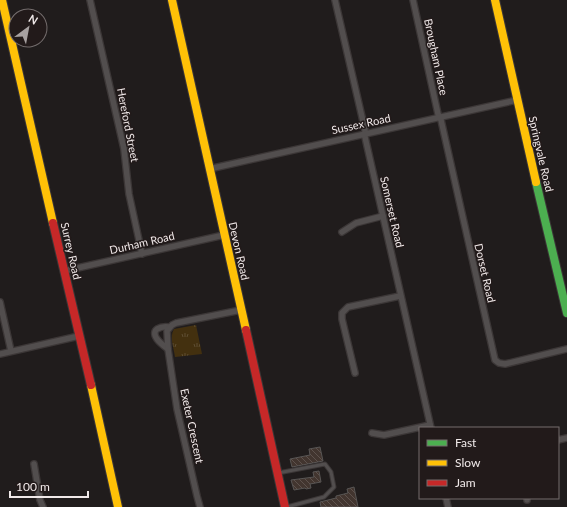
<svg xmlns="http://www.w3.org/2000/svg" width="567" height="507" viewBox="0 0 567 507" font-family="Lato,sans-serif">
  <defs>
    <pattern id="grass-tufts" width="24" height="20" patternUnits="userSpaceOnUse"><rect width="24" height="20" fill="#43300f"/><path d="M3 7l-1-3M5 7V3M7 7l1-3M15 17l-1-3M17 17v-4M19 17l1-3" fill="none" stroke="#5e4e32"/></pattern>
    <pattern id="building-back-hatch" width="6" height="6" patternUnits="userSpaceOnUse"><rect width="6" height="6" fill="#42352f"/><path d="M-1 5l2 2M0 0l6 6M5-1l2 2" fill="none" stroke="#5e524d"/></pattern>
  </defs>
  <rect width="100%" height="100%" fill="#201c1c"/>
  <!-- grass -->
  <path fill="url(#grass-tufts)" d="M 196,325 L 202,354 L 175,357 C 174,348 169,337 174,329 Z"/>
  <!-- building -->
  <g fill="url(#building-back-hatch)" stroke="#585554">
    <path d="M 320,447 L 323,461 L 292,467 L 290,459 L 310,455 L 309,449 Z"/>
    <path d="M 319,471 L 321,482 L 310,484 L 311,488 L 306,489 L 305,488 L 294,490 L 291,480 L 314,477 L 313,472 Z"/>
    <path d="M 354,487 L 358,507 L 321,507 L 320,502 L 336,498 L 336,496 L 348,493 L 347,489 Z"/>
  </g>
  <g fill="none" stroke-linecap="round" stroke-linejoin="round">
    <defs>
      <path id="lane" d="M 278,473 L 325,464 L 331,472 L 334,487 L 324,497 L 287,507"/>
      <g id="street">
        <path d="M 90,0 L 124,149 L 129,194 L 142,254"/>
        <path d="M 335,0 L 365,130 L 365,137 L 431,428"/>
        <path d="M 413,0 L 438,114 L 441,120 L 495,360 L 499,363 L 505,364 L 567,349"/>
        <path d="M 209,169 L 517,100"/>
        <path d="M 342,232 L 356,223 L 383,216"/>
        <path d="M 64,271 L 224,235"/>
        <path d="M 0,302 L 11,351"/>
        <path d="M 168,349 C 164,346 160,343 157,339 C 150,329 161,326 169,327"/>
        <path d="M 0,354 L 79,336"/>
        <path d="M 355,373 L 342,319 L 342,313 L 348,307 L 400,296"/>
        <path d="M 372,433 L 384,435 L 430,425"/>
        <path d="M 558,440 L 567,438"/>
        <path d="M 34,464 L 40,500 L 43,507"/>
        <path d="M 446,498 L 448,507"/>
        <path d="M 527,498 L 527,500"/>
        <path d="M 200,507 L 197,496 L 177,409 L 168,349 L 167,331 L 172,325 L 176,323 L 241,310"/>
      </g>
      <path id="fast" d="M 536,182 L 567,313"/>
      <g id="slow">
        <path d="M 2,0 L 53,223"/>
        <path d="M 172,0 L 246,330"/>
        <path d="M 495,0 L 536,182"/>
        <path d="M 91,385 L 118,507"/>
      </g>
      <g id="jam">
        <path d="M 53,223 L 91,385"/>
        <path d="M 246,330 L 285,507"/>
      </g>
    </defs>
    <!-- lane casing -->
    <use href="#lane" stroke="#3c3737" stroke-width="5"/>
    <!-- street casing -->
    <use href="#street" stroke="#3c3737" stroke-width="8"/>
    <!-- fast casing -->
    <use href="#fast" stroke="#3c3737" stroke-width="10"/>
    <!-- slow casing -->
    <use href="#slow" stroke="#3c3737" stroke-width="10"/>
    <!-- jam casing -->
    <use href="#jam" stroke="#3c3737" stroke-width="10"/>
    <!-- lane -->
    <use href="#lane" stroke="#524e4e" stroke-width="3"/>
    <!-- street -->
    <use href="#street" stroke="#524e4e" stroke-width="5.5"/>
    <!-- fast -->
    <use href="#fast" stroke="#4caf50" stroke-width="8"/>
    <!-- slow -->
    <use href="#slow" stroke="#ffc107" stroke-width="8"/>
    <!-- jam -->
    <use href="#jam" stroke="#c62828" stroke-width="8"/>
  </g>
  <g text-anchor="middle" stroke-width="3" stroke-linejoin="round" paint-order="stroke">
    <!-- street labels -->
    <g font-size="11" fill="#f0e9e9" stroke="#221a1a">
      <text transform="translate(436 57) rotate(78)" y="4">Brougham Place</text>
      <text transform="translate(361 124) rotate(-12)" y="4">Sussex Road</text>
      <text transform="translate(128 125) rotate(79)" y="4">Hereford Street</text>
      <text transform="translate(541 154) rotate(77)" y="4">Springvale Road</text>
      <text transform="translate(392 212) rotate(77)" y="4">Somerset Road</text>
      <text transform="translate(142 243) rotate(-13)" y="4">Durham Road</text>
      <text transform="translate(71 251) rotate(77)" y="4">Surrey Road</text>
      <text transform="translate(239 251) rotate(77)" y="4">Devon Road</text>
      <text transform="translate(485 273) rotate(77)" y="4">Dorset Road</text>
      <text transform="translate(192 426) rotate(78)" y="4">Exeter Crescent</text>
    </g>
  </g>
  <!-- legend -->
  <rect x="419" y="427" width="140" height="72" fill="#221a1a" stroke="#746d6d"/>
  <rect x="427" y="440" width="20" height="6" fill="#4caf50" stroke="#746d6d"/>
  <text x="455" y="447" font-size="12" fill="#f0e9e9">Fast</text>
  <rect x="427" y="460" width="20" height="6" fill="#ffc107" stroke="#746d6d"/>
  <text x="455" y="467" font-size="12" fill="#f0e9e9">Slow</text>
  <rect x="427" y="480" width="20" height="6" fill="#c62828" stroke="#746d6d"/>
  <text x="455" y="487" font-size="12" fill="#f0e9e9">Jam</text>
  <!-- north arrow -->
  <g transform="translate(28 28) rotate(32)"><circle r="19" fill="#221a1a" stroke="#746d6d"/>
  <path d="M0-3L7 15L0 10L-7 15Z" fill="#a7a1a1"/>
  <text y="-6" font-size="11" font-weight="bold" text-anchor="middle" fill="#f0e9e9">N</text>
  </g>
  <!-- scale -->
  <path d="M10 491v6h78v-6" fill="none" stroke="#f0e9e9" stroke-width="2"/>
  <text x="16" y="491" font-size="12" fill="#f0e9e9" stroke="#221a1a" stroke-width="3" paint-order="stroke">100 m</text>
</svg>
